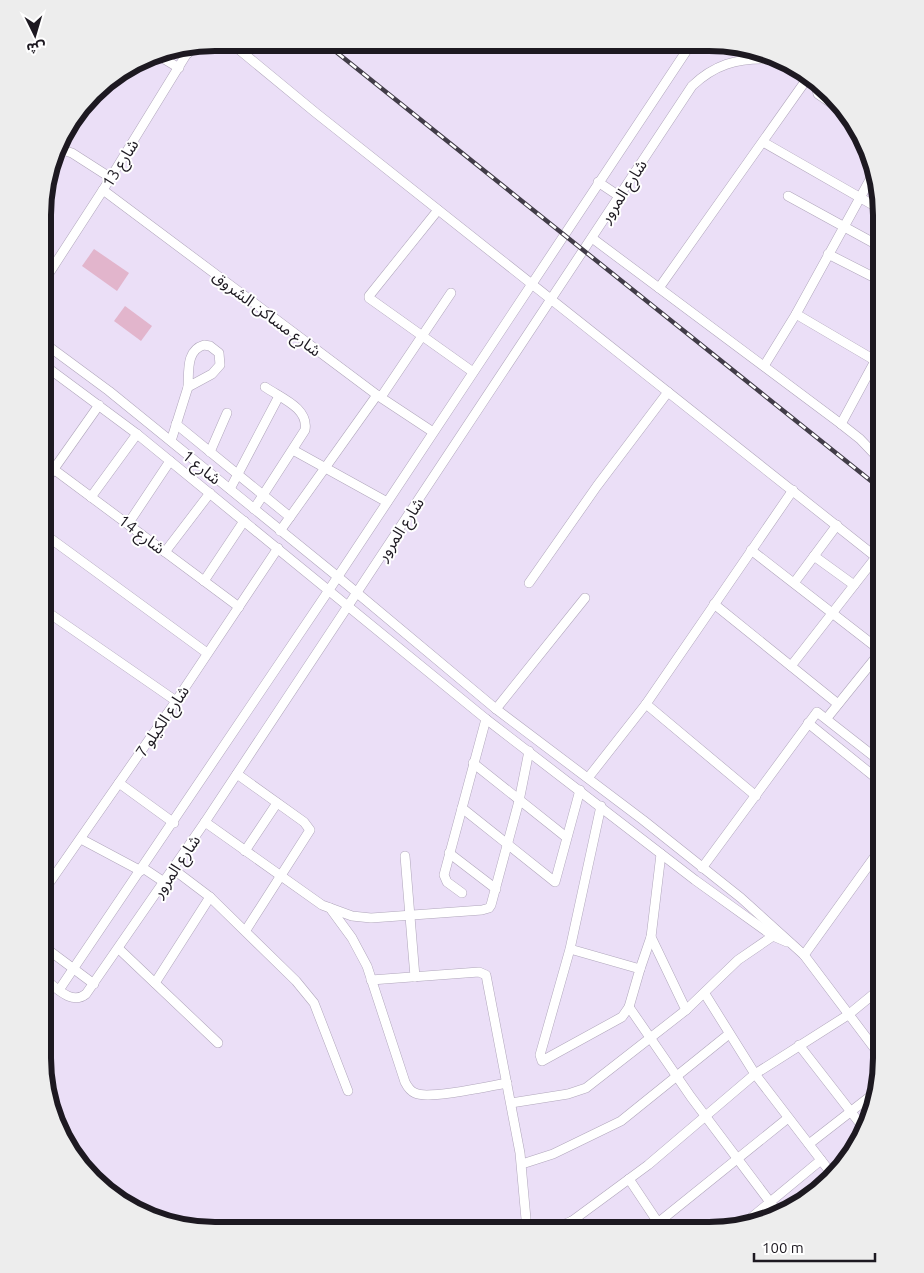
<svg xmlns="http://www.w3.org/2000/svg" width="924" height="1273" viewBox="0 0 924 1273" font-family="Ubuntu,'Noto Sans Arabic',sans-serif">
  <rect width="100%" height="100%" fill="#ebdff7"/>
  <!-- green -->
  <g fill="#e2b5cc">
    <path d="M 94,249 L 129,273 L 117,291 L 82,266 Z"/>
    <path d="M 125,306 L 152,326 L 141,341 L 114,321 Z"/>
  </g>
  <g fill="none" stroke-linecap="round" stroke-linejoin="round">
    <defs>
      <g id="minor">
        <path d="M 231,43 L 316,113 L 881,561"/>
        <path d="M 156,54 L 179,68"/>
        <path d="M 814,78 L 818,94 L 837,107"/>
        <path d="M 763,142 L 880,209"/>
        <path d="M 60,146 L 87,103"/>
        <path d="M 59,149 L 72,153 L 111,178"/>
        <path d="M 598,182 L 619,196"/>
        <path d="M 103,190 L 377,395 L 433,432"/>
        <path d="M 788,196 L 881,247"/>
        <path d="M 438,210 L 369,296 L 369,298 L 473,372"/>
        <path d="M 592,238 L 841,424 L 860,439 L 881,461"/>
        <path d="M 828,254 L 881,281"/>
        <path d="M 44,281 L 103,190 L 186,55 L 196,46"/>
        <path d="M 659,288 L 809,76"/>
        <path d="M 796,314 L 876,361"/>
        <path d="M 44,343 L 109,391 L 338,577 L 496,709 L 643,820 L 741,898 L 804,955 L 881,1057"/>
        <path d="M 204,345 L 210,346 L 219,353 L 220,365 L 212,374 L 188,387 C 189,371 186,350 204,345 Z"/>
        <path d="M 44,365 L 137,434 L 486,719 L 695,880 L 773,936 L 787,942"/>
        <path d="M 764,366 L 796,314 L 872,176"/>
        <path d="M 381,397 L 451,293"/>
        <path d="M 176,424 L 290,517"/>
        <path d="M 841,424 L 881,350"/>
        <path d="M 171,441 L 188,387"/>
        <path d="M 293,450 L 387,502"/>
        <path d="M 210,452 L 227,413"/>
        <path d="M 44,462 L 239,607"/>
        <path d="M 44,483 L 99,405"/>
        <path d="M 230,489 L 279,396"/>
        <path d="M 91,497 L 137,434"/>
        <path d="M 254,509 L 305,430 C 309,408 281,398 265,387"/>
        <path d="M 128,524 L 170,461"/>
        <path d="M 280,531 L 377,395"/>
        <path d="M 43,533 L 207,653"/>
        <path d="M 751,550 L 881,651"/>
        <path d="M 165,552 L 210,493"/>
        <path d="M 814,556 L 854,585"/>
        <path d="M 204,581 L 244,521"/>
        <path d="M 529,583 L 597,486 L 668,392"/>
        <path d="M 794,583 L 837,525"/>
        <path d="M 714,604 L 838,704"/>
        <path d="M 43,609 L 176,701"/>
        <path d="M 791,666 L 876,557"/>
        <path d="M 646,704 L 756,796"/>
        <path d="M 496,709 L 585,598"/>
        <path d="M 827,718 L 881,651"/>
        <path d="M 808,723 L 881,782"/>
        <path d="M 473,763 L 566,837"/>
        <path d="M 237,774 L 304,822 L 310,830 L 246,930"/>
        <path d="M 588,778 L 646,704 L 793,490"/>
        <path d="M 119,783 L 174,823"/>
        <path d="M 462,808 L 555,882 L 580,790"/>
        <path d="M 205,822 L 322,905 L 352,916 L 371,918 L 482,910 L 489,908 L 491,905 L 519,801 L 529,751"/>
        <path d="M 81,839 L 141,871"/>
        <path d="M 245,851 L 277,803"/>
        <path d="M 449,853 L 496,889"/>
        <path d="M 405,856 L 415,977"/>
        <path d="M 143,868 L 164,882"/>
        <path d="M 702,868 L 817,712 L 881,762"/>
        <path d="M 43,892 L 176,701 L 278,548"/>
        <path d="M 462,893 L 447,882 L 444,875 L 486,719"/>
        <path d="M 210,897 L 296,981 L 314,1003 L 348,1091"/>
        <path d="M 330,908 L 352,938 L 367,966 L 405,1082 C 407,1086 410,1091 415,1093 C 428,1100 489,1086 507,1083"/>
        <path d="M 43,946 L 94,984"/>
        <path d="M 119,949 L 218,1043"/>
        <path d="M 570,949 L 640,969 L 629,1007 L 622,1017 L 542,1061 L 540,1055 L 570,949 L 601,806"/>
        <path d="M 804,955 L 881,848"/>
        <path d="M 640,969 L 651,937"/>
        <path d="M 43,978 C 55,986 71,1006 86,994 L 205,822 L 692,86 C 714,65 737,58 767,59"/>
        <path d="M 371,980 L 479,972 L 486,975 L 520,1153 L 527,1230"/>
        <path d="M 155,983 L 210,897 L 173,869"/>
        <path d="M 59,990 L 329,590 L 691,44"/>
        <path d="M 705,994 L 755,1074 L 831,1173"/>
        <path d="M 629,1007 L 691,1097 L 779,1214"/>
        <path d="M 686,1010 L 738,960 L 773,936"/>
        <path d="M 799,1045 L 862,1126"/>
        <path d="M 511,1103 L 568,1094 L 586,1088 L 686,1010 L 651,937 L 661,854"/>
        <path d="M 809,1144 L 872,1095"/>
        <path d="M 522,1164 L 553,1154 L 621,1121 L 729,1034"/>
        <path d="M 629,1179 L 663,1230"/>
        <path d="M 572,1221 L 578,1230"/>
        <path d="M 746,1222 L 821,1160"/>
        <path d="M 551,1230 L 572,1221 L 648,1165 L 755,1074 L 848,1015 L 881,988"/>
        <path d="M 649,1230 L 788,1118"/>
      </g>
    </defs>
    <!-- minor casing -->
    <use href="#minor" stroke="#b0a6bb" stroke-width="10"/>
    <!-- minor -->
    <use href="#minor" stroke="#fff" stroke-width="9"/>
    <defs>
      <path id="rail" d="M 325,43 L 881,489"/>
    </defs>
    <!-- rail casing -->
    <use href="#rail" stroke="#423d48" stroke-width="4.5"/>
    <!-- rail -->
    <use href="#rail" stroke="#fff" stroke-width="2.5" stroke-dasharray="8" stroke-linecap="butt"/>
  </g>
  <g text-anchor="middle" stroke-width="4" stroke-linejoin="round" paint-order="stroke">
    <!-- street labels -->
    <g font-size="16" fill="#1d1921" stroke="#fff">
      <text transform="translate(120 163) rotate(-58)" y="6">شارع 13</text>
      <text transform="translate(623 191) rotate(-57)" y="6">شارع المرور</text>
      <text transform="translate(267 313) rotate(37)" y="6">شارع مساكن الشروق</text>
      <text transform="translate(202 467) rotate(39)" y="6">شارع 1</text>
      <text transform="translate(400 529) rotate(-57)" y="6">شارع المرور</text>
      <text transform="translate(142 534) rotate(37)" y="6">شارع 14</text>
      <text transform="translate(162 721) rotate(-56)" y="6">شارع الكيلو 7</text>
      <text transform="translate(176 866) rotate(-56)" y="6">شارع المرور</text>
    </g>
  </g>
  <!-- crop -->
  <path d="M0 0H924V1273H0ZM215 51H709A164 164 0 0 1 873 215V1058A164 164 0 0 1 709 1222H215A164 164 0 0 1 51 1058V215A164 164 0 0 1 215 51Z" fill="#ededed" fill-rule="evenodd"/>
  <path fill="none" stroke="#1d1921" stroke-width="6" d="M215 51H709A164 164 0 0 1 873 215V1058A164 164 0 0 1 709 1222H215A164 164 0 0 1 51 1058V215A164 164 0 0 1 215 51Z"/>
  <!-- north arrow -->
  <g transform="translate(35 35) rotate(175)" stroke="#ffffff" stroke-width="4" paint-order="stroke">
  <path d="M0-4L9 19L0 12L-9 19Z" fill="#1d1921"/>
  <text y="-8" font-size="14" font-weight="bold" text-anchor="middle" fill="#1d1921">ش</text>
  </g>
  <!-- scale -->
  <path d="M754 1253v8h121v-8" fill="none" stroke="#1d1921" stroke-width="2.5"/>
  <text x="762" y="1253" font-size="15" fill="#1d1921" stroke="#ffffff" stroke-width="4" paint-order="stroke">100 m</text>
</svg>
